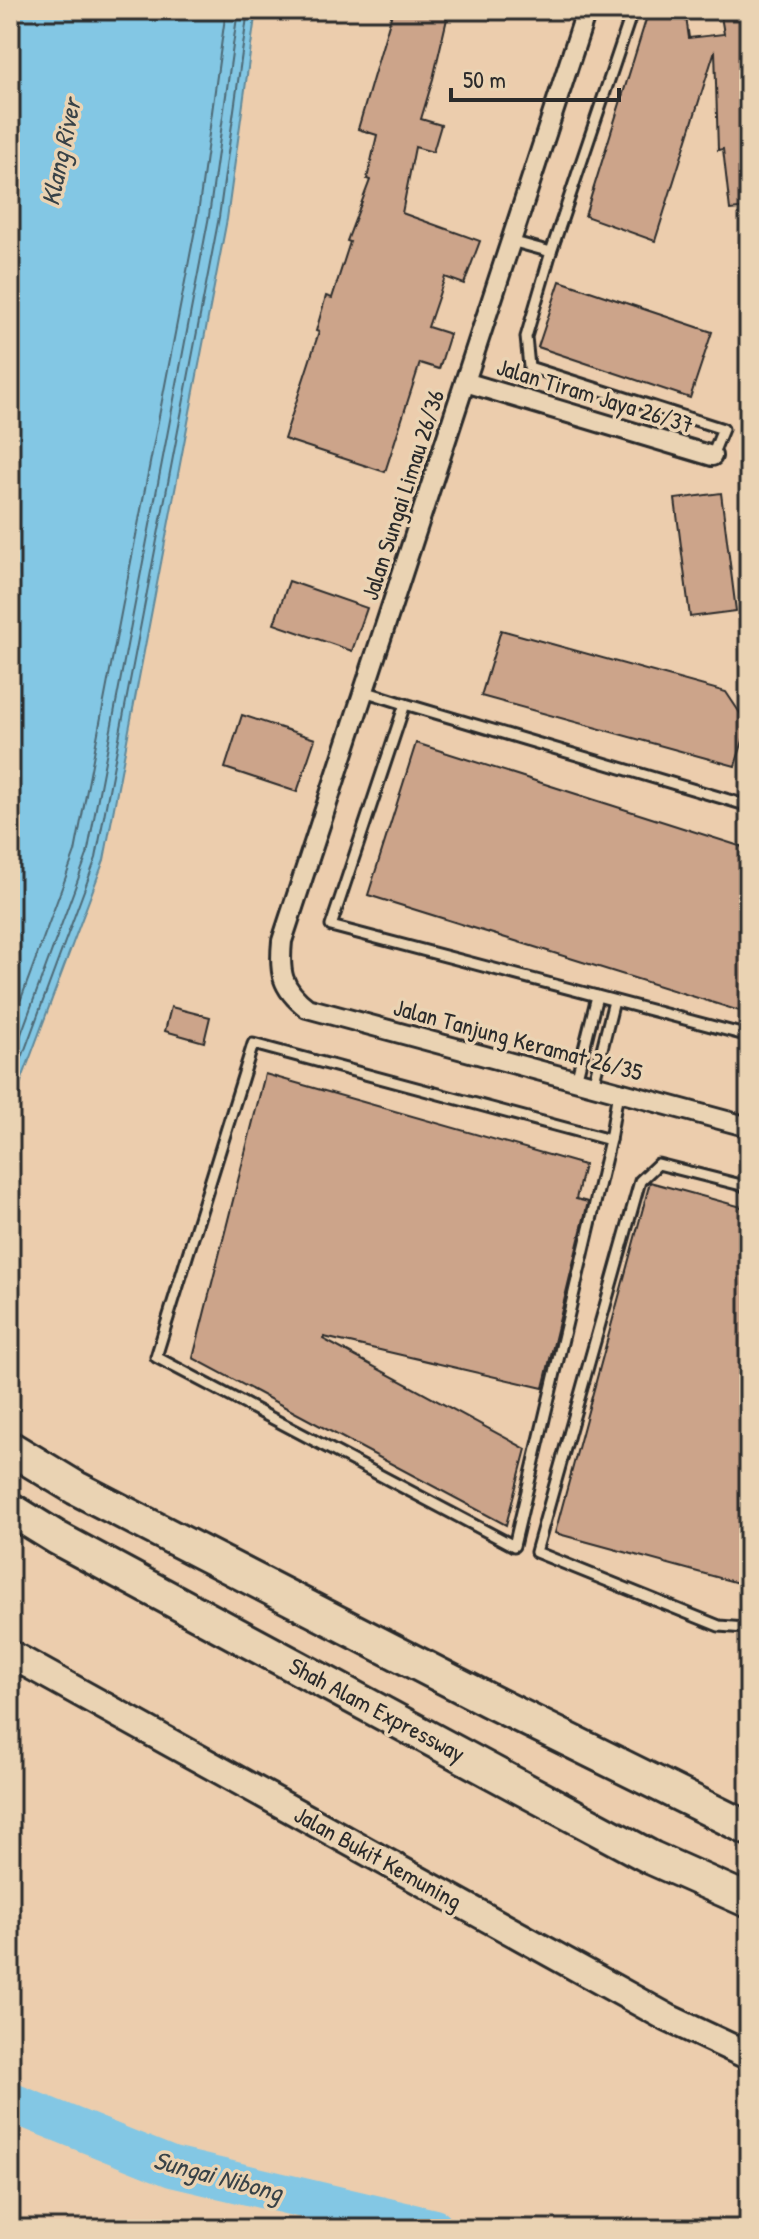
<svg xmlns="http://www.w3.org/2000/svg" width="759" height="2239" viewBox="0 0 759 2239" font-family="'Patrick Hand',sans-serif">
  <rect width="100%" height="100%" fill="#eccdad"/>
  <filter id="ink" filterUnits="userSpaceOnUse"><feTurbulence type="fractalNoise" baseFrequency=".0125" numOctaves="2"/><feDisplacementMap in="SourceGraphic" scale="16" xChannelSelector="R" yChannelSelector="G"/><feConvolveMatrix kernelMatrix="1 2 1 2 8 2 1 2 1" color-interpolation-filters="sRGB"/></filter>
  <g filter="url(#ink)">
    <!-- water -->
    <path fill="#83c7e4" stroke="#60899a" stroke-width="2" d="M 10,10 L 256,10 L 227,219 L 104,860 L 10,1111 Z"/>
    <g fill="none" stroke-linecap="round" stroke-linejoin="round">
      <!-- shore -->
      <g stroke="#4e6975" stroke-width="2">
        <path d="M 10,1029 L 75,852 L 198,214 L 226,10"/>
        <path d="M 10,1064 L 87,855 L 209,216 L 238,10"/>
        <path d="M 10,1090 L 96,858 L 219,217 L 248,10"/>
      </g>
      <!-- river -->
      <path stroke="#83c7e4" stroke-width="40" d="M 10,2102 L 172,2167 L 434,2229"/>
    </g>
    <!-- building -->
    <g fill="#cca48a" stroke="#2b2b2b" stroke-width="2">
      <path d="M 393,10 L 449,10 L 433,79 L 421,119 L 441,125 L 433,152 L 415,147 L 402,213 L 480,241 L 464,284 L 445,277 L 428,327 L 450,334 L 439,369 L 420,363 L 385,472 L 284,439 L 319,332 L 316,331 L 326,296 L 332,298 L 350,242 L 347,241 L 370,180 L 367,179 L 377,135 L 358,129 Z"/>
      <path d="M 649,10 L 685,10 L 689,38 L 724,34 L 720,10 L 749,10 L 749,208 L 730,210 L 723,149 L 718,150 L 715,50 L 655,241 L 585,216 Z"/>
      <path d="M 560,281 L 712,332 L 690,398 L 538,347 Z"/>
      <path d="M 721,493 L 736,611 L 690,617 L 675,499 Z"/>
      <path d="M 289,581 L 367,608 L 352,651 L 274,624 Z"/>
      <path d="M 501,630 L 726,692 L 748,725 L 735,766 L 481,696 Z"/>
      <path d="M 242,715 L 315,739 L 297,792 L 225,768 Z"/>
      <path d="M 416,743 L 749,849 L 749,1014 L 368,895 Z"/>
      <path d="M 171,1007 L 210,1017 L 204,1042 L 165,1031 Z"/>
      <path d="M 265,1074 L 584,1165 L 576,1199 L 588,1202 L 543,1388 L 324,1337 L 323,1339 L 526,1449 L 506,1525 L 193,1358 Z"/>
      <path d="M 650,1182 L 749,1209 L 749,1586 L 555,1533 Z"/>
    </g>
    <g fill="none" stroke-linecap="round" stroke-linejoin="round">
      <defs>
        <g id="lane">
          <path d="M 511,241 L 551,252 L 631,15"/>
          <path d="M 551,252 L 526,337 L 529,367 L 723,429 L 712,456"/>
          <path d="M 364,691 L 405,704"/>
          <path d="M 749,806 L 405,704 L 331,926 L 749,1036"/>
          <path d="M 253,1044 L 610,1140 L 514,1546 L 156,1357 Z"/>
          <path d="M 576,1081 L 597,996"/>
          <path d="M 593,1085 L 614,1001"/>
          <path d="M 610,1140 L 618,1092"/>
          <path d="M 749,1187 L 658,1164 L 640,1181 L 536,1552 L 719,1626 L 745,1628 L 749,1625"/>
        </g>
        <g id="street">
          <path d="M 583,21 L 282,941 C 279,972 281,988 307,1008 L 749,1127"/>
          <path d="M 465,382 L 712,456"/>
        </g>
        <path id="secondary" d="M 10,1654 L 668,2018 L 749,2056"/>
        <g id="highway">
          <path d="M 10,1448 L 76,1488 L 490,1701 L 749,1829"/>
          <path d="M 10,1509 L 57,1538 L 652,1858 L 749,1901"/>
        </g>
      </defs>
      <!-- lane casing -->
      <use href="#lane" stroke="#2b2b2b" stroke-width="15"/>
      <!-- street casing -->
      <use href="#street" stroke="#2b2b2b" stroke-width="24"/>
      <!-- secondary casing -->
      <use href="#secondary" stroke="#2b2b2b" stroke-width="32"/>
      <!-- highway casing -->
      <use href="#highway" stroke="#2b2b2b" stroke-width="38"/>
      <!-- lane -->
      <use href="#lane" stroke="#ead3b3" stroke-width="9"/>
      <!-- street -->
      <use href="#street" stroke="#ead3b3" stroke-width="18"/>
      <!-- secondary -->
      <use href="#secondary" stroke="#ead3b3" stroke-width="26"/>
      <!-- highway -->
      <use href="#highway" stroke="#ead3b3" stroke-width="32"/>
    </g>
  </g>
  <g text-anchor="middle" stroke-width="7" stroke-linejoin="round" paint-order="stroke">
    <!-- street labels -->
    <g font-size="24" fill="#2b2b2b" stroke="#ead3b3">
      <text transform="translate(595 396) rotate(17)" y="8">Jalan Tiram Jaya 26/37</text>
      <text transform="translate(403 495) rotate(-72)" y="8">Jalan Sungai Limau 26/36</text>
      <text transform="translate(518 1040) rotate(15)" y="8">Jalan Tanjung Keramat 26/35</text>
      <text transform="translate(377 1710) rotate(28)" y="8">Shah Alam Expressway</text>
      <text transform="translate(378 1858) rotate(29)" y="8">Jalan Bukit Kemuning</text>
    </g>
    <!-- water labels -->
    <g font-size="26" font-style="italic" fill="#384247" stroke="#ead3b3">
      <text transform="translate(61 152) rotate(-78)" y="9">Klang River</text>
      <text transform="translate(218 2176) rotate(15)" y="9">Sungai Nibong</text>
    </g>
  </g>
  <!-- margin -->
  <rect width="759" height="2239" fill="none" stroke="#ead3b3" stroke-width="40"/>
  <rect x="20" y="20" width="719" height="2199" fill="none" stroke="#2b2b2b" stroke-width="3" filter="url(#ink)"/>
  <!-- scale -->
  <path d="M451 88v12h168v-12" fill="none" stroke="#2b2b2b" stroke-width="4"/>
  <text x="463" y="88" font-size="24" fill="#2b2b2b" stroke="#ead3b3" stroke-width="6" paint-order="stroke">50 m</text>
</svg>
